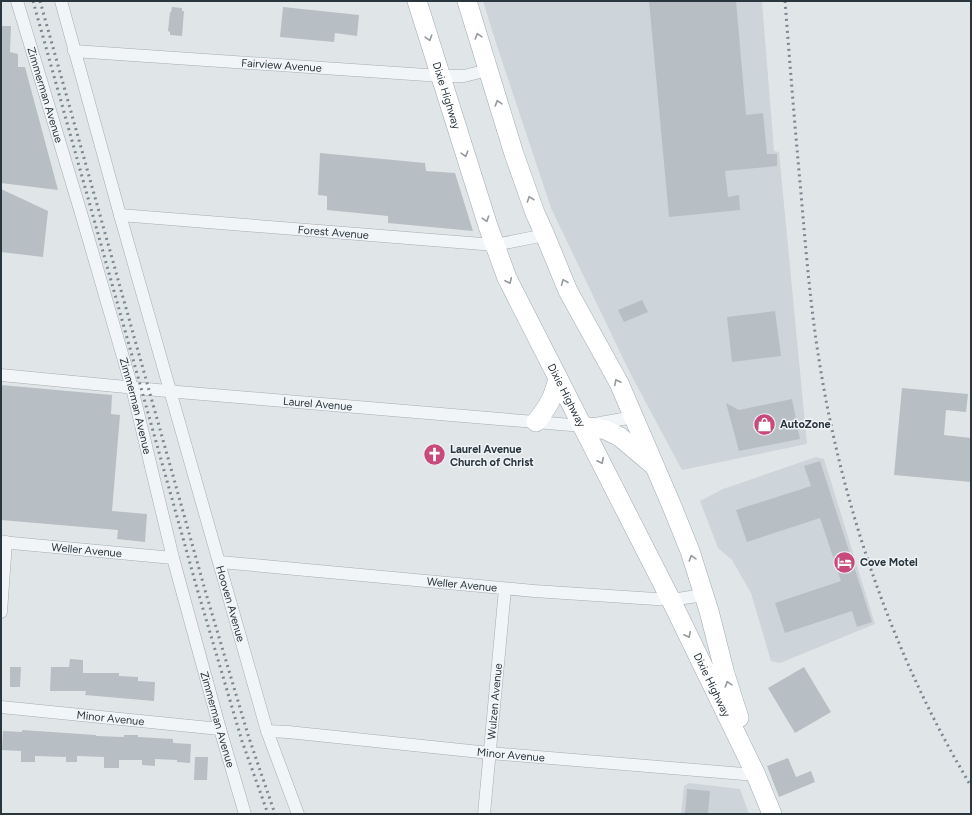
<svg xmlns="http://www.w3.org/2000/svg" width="972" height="815" viewBox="0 0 972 815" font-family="Figtree,sans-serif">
  <rect width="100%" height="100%" fill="#e0e5e8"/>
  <!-- built -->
  <g fill="#ced5da">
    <path d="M 483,1 L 762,1 L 774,151 L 779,152 L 807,444 L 682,470 L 629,371 L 551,208 L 497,46 Z"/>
    <path d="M 816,457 L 824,459 L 875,624 L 780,663 L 771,661 L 751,593 L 732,560 L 718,548 L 700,501 L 723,489 Z"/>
    <path d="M 689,783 L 740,789 L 749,814 L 681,814 L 684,786 Z"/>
  </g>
  <!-- building -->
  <g fill="#b7bfc4">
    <path d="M 649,1 L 736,1 L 746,115 L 763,113 L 767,154 L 777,154 L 777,166 L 725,171 L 728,197 L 739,195 L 740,210 L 669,217 Z"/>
    <path d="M 172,7 L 182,8 L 182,11 L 184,11 L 182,36 L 170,35 L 170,32 L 168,31 L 170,12 L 171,12 Z"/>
    <path d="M 283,7 L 359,15 L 357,36 L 335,33 L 334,42 L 280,37 Z"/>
    <path d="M 1,26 L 11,26 L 10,52 L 18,54 L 18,67 L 25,67 L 58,190 L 1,183 Z"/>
    <path d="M 320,153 L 425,163 L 426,171 L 455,173 L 473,231 L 388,223 L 388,216 L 327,210 L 327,196 L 318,195 Z"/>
    <path d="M 1,189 L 48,211 L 43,257 L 1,252 Z"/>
    <path d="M 642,300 L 648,312 L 624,322 L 618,310 Z"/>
    <path d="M 775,311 L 781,356 L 732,362 L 727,317 Z"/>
    <path d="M 1,385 L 112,395 L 111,414 L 120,415 L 112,511 L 147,514 L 145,542 L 117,539 L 118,530 L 1,520 Z"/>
    <path d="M 902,388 L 968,394 L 966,412 L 946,410 L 944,435 L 971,438 L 971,482 L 894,475 Z"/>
    <path d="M 792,399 L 800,439 L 739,451 L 726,403 L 739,410 Z"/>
    <path d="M 820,461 L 872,622 L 857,627 L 852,611 L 785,633 L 775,603 L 841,581 L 820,518 L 747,542 L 736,510 L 811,486 L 804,466 Z"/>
    <path d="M 70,659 L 83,660 L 83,673 L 119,673 L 119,676 L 138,677 L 138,681 L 155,682 L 154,701 L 85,695 L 86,691 L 50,691 L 51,667 L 69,667 Z"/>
    <path d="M 10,667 L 21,667 L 20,687 L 10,687 Z"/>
    <path d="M 804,667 L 831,712 L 795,733 L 768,688 Z"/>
    <path d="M 22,730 L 96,735 L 96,736 L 124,737 L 124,735 L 138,735 L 138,737 L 173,739 L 173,743 L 191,744 L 190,763 L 177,762 L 177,760 L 155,759 L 155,766 L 142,765 L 142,760 L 119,760 L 119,768 L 104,768 L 104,757 L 77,756 L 77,762 L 66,762 L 66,757 L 35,756 L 35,762 L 21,762 L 21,751 L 2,750 L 3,731 L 22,732 Z"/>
    <path d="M 195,757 L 208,757 L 207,780 L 194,780 Z"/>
    <path d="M 788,758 L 796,777 L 811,771 L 815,782 L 779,797 L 767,766 Z"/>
    <path d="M 687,789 L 710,791 L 708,814 L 685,814 Z"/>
  </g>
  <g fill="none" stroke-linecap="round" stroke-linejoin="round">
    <defs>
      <g id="street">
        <path id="s1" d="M 17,1 L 81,213 L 132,388 L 173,558 L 220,729 L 245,814"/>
        <path id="s2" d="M 61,1 L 120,215 L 267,731 L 298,814"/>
        <path id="s3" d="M 74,51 L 441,76 L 464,76 L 488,70"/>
        <path id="s4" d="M 120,215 L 495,245 L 545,235"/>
        <path id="s5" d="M 1,375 L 178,392 L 583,426 L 634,417"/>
        <path id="s6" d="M 1,542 L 173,558"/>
        <path id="s7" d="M 220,562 L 534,591 L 671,600 L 704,595"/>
        <path d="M 1,612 L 6,542"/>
        <path id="s8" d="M 1,707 L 220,729"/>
        <path id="s9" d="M 267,731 L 288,732 L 490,753 L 756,775"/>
        <path id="s10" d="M 484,814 L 505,589"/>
      </g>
      <g id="primary">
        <path id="s11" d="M 417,1 L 488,226 L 507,278 L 671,600 L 756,775 L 772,814"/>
        <path d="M 467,1 L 514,154 L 535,213 L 545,235 L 568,291 L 619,383 L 671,504 L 690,551 L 709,611 L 725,674 L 739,718"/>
        <path d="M 536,422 C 549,405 553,399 558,378"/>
        <path d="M 583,426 L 606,430 L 620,437 L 652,464"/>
      </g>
    </defs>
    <!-- street casing -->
    <use href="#street" stroke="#a5adb2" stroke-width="13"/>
    <!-- primary casing -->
    <use href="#primary" stroke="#a0acb3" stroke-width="20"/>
    <!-- street -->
    <use href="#street" stroke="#f2f5f7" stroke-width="12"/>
    <!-- primary -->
    <use href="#primary" stroke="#fff" stroke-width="19"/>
    <!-- rail -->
    <g stroke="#7a8891" stroke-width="3" stroke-dasharray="2 4" stroke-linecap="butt">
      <path d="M 33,1 L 198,592 L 242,741 L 268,814"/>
      <path d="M 40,1 L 205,590 L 249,738 L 275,814"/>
      <path d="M 785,1 C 790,65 795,129 801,193 C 806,253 811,313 821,372 C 845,516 896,661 971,786"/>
    </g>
  </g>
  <!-- one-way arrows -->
  <defs><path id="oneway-chevron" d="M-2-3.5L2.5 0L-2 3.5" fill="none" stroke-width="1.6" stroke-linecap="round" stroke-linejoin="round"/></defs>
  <g stroke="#949a9e">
    <use href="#oneway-chevron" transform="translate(478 36) rotate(-107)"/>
    <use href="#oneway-chevron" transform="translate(429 38) rotate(73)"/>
    <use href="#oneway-chevron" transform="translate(498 103) rotate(-107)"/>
    <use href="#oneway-chevron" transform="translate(465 154) rotate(73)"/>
    <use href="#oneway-chevron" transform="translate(530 199) rotate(-109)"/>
    <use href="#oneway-chevron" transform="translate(486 219) rotate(72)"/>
    <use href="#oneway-chevron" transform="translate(509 281) rotate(65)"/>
    <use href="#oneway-chevron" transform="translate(564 282) rotate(-112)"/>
    <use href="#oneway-chevron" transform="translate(617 382) rotate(-117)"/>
    <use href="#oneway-chevron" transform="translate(601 461) rotate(63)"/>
    <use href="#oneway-chevron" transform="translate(692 558) rotate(-107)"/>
    <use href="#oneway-chevron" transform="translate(688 635) rotate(64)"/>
    <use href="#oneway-chevron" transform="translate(728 684) rotate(-107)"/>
  </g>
  <!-- icons -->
  <defs>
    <symbol id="shop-disc" viewBox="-11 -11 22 22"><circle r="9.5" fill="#c64b7a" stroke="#eff3f6"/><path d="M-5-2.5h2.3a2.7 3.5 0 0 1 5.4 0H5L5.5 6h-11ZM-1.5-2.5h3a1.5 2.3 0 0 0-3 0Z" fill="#fff"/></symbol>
    <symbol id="church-disc" viewBox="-11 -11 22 22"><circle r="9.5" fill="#c64b7a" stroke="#eff3f6"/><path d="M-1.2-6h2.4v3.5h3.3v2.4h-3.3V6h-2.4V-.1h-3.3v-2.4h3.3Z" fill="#fff"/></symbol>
    <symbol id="hotel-disc" viewBox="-11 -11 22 22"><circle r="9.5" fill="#c64b7a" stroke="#eff3f6"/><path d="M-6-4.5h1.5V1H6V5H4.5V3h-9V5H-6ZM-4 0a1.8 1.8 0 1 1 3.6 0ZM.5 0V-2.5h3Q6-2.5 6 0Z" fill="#fff"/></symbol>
  </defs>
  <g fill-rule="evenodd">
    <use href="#shop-disc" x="752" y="412" width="25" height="25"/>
    <use href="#church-disc" x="422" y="442" width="25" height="25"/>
    <use href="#hotel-disc" x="832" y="550" width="25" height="25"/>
  </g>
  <g text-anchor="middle" stroke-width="3" stroke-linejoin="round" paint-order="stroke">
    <!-- street labels -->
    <g font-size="11" fill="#29363e" stroke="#eff3f6">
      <text dy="4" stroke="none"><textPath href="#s3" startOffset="208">Fairview Avenue</textPath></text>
      <text dy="4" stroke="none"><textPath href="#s1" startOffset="98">Zimmerman Avenue</textPath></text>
      <text dy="4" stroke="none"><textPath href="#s11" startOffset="99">Dixie Highway</textPath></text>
      <text dy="4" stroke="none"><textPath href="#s4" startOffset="214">Forest Avenue</textPath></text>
      <text dy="4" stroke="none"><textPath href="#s11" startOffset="423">Dixie Highway</textPath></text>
      <text dy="4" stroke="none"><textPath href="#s5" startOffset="318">Laurel Avenue</textPath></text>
      <text dy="4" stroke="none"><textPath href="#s1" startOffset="422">Zimmerman Avenue</textPath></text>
      <text dy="4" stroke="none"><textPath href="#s6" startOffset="86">Weller Avenue</textPath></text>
      <text dy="4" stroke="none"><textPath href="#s7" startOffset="243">Weller Avenue</textPath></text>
      <text dy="4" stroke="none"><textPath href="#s2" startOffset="626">Hooven Avenue</textPath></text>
      <text dy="4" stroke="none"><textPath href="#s11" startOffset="747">Dixie Highway</textPath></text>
      <text dy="4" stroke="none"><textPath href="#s10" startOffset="113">Wulzen Avenue</textPath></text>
      <text dy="4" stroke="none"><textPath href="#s8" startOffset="110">Minor Avenue</textPath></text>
      <text dy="4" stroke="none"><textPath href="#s1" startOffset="746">Zimmerman Avenue</textPath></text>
      <text dy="4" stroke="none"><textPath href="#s9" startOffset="245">Minor Avenue</textPath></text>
    </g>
    <!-- poi labels -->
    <g font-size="11" font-weight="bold" fill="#29363e" stroke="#eff3f6" text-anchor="start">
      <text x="780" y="428">AutoZone</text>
      <text x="450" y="453">Laurel Avenue<tspan x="450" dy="13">Church of Christ</tspan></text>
      <text x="860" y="566">Cove Motel</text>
    </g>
  </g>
  <!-- border -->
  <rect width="972" height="815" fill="none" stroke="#29363e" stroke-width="4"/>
</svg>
